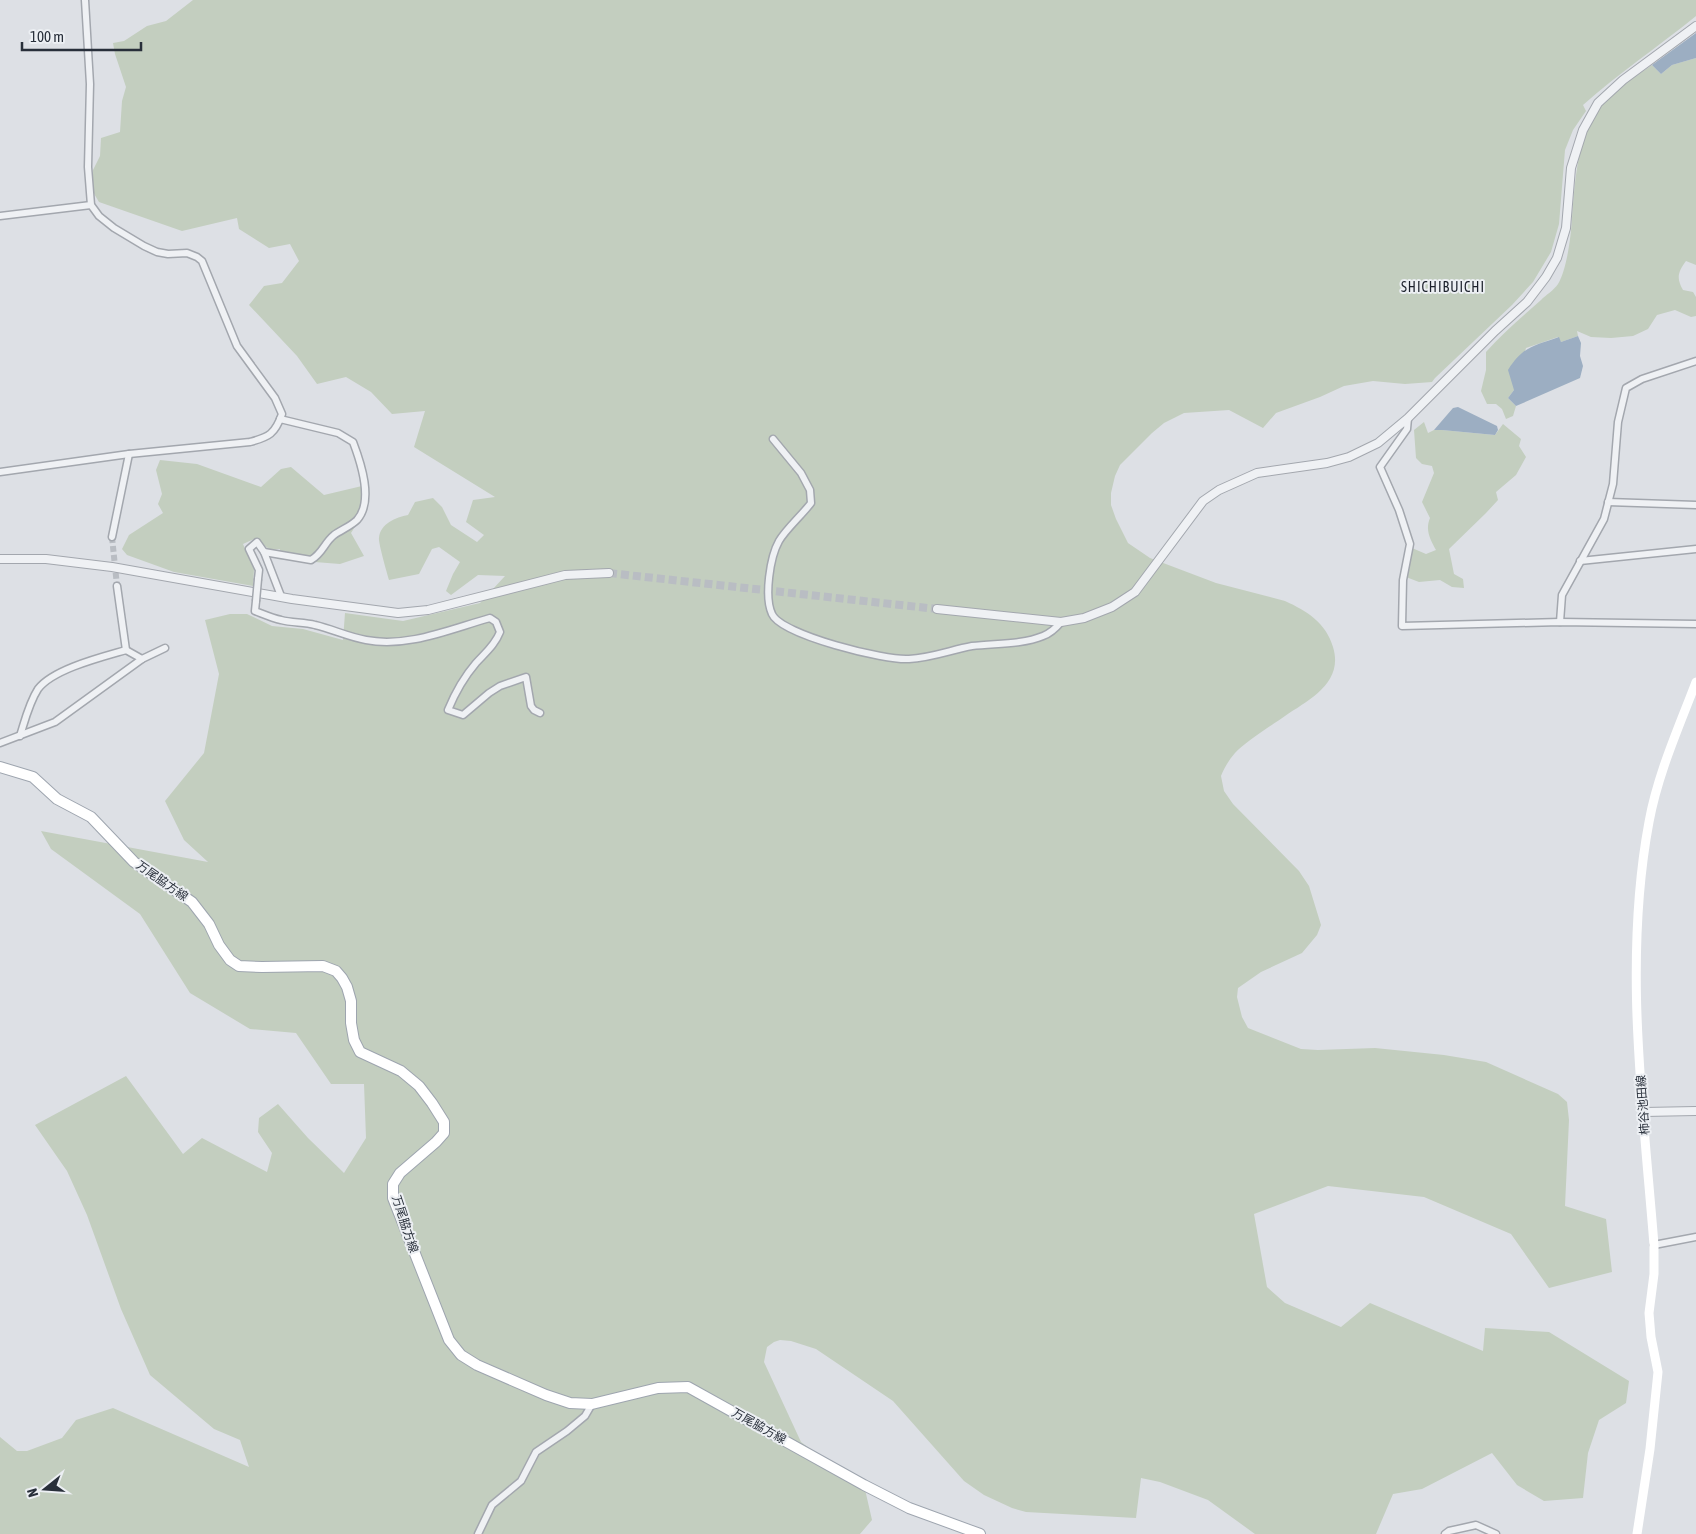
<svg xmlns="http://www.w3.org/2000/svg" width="1696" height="1534" viewBox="0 0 1696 1534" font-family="'Asap Condensed','Noto Sans JP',sans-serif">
  <rect width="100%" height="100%" fill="#dde0e5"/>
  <!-- green -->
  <g fill="#c3cebf">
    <path d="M 193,0 L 1696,0 L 1696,16 C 1659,46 1619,73 1583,105 L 1586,111 L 1573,130 L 1565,150 L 1559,224 L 1551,252 L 1533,282 L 1512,305 L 1435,378 L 1432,382 L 1405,384 L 1373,381 L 1344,386 L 1320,397 L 1276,413 L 1263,428 L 1229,410 L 1184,413 L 1164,423 L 1152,433 L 1120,465 L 1115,476 L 1111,493 L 1111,505 L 1116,519 L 1128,543 L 1150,558 L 1216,583 L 1285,601 C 1307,611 1326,623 1333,647 C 1344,683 1309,700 1285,716 C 1272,725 1244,743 1235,753 C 1229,760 1224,768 1221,776 L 1224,791 L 1233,804 L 1299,871 L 1309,886 L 1321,925 L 1317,935 L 1302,953 L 1261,972 L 1238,988 L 1237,997 L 1242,1017 L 1248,1028 L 1301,1049 L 1318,1050 L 1375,1048 L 1444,1055 L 1486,1062 L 1558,1094 L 1567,1102 L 1569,1120 L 1565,1206 L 1606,1219 L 1612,1272 L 1549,1288 L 1511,1234 L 1424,1197 L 1328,1186 L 1254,1214 L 1267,1287 L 1285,1303 L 1341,1327 L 1370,1303 L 1483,1351 L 1485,1328 L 1549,1332 L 1629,1381 L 1626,1403 L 1599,1420 L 1588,1453 L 1583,1498 L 1544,1501 L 1517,1485 L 1492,1453 L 1422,1489 L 1393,1494 L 1376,1534 L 1255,1534 L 1208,1500 L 1160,1482 L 1141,1478 L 1136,1518 L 1026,1512 L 1012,1508 L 984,1495 L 964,1481 L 893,1401 L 816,1349 L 791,1341 L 780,1340 L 774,1342 L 767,1347 L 764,1362 L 801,1442 L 825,1460 L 864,1485 L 872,1520 L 860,1534 L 0,1534 L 0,1437 L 17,1451 L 27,1451 L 62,1438 L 76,1420 L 113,1408 L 249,1467 L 240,1440 L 214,1429 L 150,1375 L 121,1309 L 87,1215 L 67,1171 L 35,1125 L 126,1076 L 183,1154 L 202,1138 L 267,1172 L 272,1153 L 258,1132 L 259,1118 L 278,1104 L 308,1138 L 344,1173 L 366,1138 L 364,1084 L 331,1084 L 296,1033 L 250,1029 L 190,993 L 140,914 L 51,849 L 41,831 L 208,862 L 184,840 L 165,801 L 204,753 L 219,674 L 205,620 L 230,614 L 247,614 L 272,626 L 303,629 L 343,640 L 345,613 L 403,621 L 480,603 L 505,576 L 478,575 L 451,595 L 446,591 L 453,574 L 460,562 L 439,547 L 432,549 L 419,574 L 389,580 C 387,573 378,542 379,538 C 380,524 396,517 408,515 L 415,502 L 433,498 L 442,507 L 451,525 L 477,542 L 484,535 L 466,522 L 473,500 L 495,497 L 414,447 L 425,411 L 392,414 L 371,392 L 346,377 L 317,384 L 297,356 L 249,305 L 264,286 L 282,283 L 299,261 L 290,244 L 269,248 L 239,229 L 237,218 L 182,231 L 99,202 L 93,192 L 93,170 L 100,156 L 101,138 L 120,132 L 122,101 L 126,87 L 115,54 L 113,43 L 124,41 L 147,26 L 166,21 Z"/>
    <path d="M 1696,58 L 1696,265 L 1686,261 C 1678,272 1676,278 1683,290 L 1693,292 L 1696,297 L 1696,316 L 1691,317 L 1675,310 L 1657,315 L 1648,329 L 1633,336 L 1611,338 L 1591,337 L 1577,331 L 1578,336 L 1561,342 L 1558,337 L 1526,348 L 1514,390 L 1508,398 L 1516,406 L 1513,416 L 1506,419 L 1502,409 L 1496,404 L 1487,404 L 1481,391 L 1486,370 L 1486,352 C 1503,333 1522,317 1541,300 C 1546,295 1554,290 1558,284 C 1567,269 1571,236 1572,218 C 1575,181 1577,135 1602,105 C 1615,89 1635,77 1652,65 L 1661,74 L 1672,65 Z"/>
    <path d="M 1424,422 L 1428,433 L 1434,430 L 1442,430 L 1495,435 L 1503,424 L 1521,439 L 1519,446 L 1526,457 L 1516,475 L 1496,492 L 1498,500 L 1486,513 L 1449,549 L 1454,574 L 1463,579 L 1464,588 L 1452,587 L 1440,580 L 1419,582 L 1406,577 L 1412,548 L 1426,554 L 1436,550 C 1430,539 1425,530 1430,518 L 1422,502 L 1434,473 L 1432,466 L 1422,464 L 1416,458 L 1414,430 Z"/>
    <path d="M 160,460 L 197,464 L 261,487 L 281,469 L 291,467 L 324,495 L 362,486 C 362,503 361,519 351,533 L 364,556 L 340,564 L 277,559 L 280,549 L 271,550 L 254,539 L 243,544 L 254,569 L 253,586 L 174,572 L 127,555 L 122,549 L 129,535 L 163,513 L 158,504 L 162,494 L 156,470 Z"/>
  </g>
  <!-- water -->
  <g fill="#9caec2">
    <path d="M 1696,33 L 1696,58 L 1672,65 L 1661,74 L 1652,65 Z"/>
    <path d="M 1578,336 L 1581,343 L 1580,356 L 1583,366 L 1580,378 L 1516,406 L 1508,398 L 1514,390 L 1508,370 C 1523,346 1534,346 1559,337 L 1561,342 Z"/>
    <path d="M 1458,407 L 1497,426 L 1498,430 L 1495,435 L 1442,430 L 1434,430 L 1453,408 Z"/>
  </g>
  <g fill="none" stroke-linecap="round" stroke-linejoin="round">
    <!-- minor-tunnel -->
    <path stroke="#b9bdc3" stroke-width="6" stroke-dasharray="6 3" stroke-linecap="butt" d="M 112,537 L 117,586"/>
    <!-- tertiary-tunnel -->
    <path stroke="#b9bdc3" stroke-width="8" stroke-dasharray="8 4" stroke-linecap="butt" d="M 609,573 L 937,609"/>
    <defs>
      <g id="minor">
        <path d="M 0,216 L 91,205"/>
        <path d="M 1408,418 L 1407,429 L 1380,467 L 1399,510 L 1410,544 L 1403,580 L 1402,626 L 1560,622 L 1696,624"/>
        <path d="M 773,439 L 801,473 L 810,490 L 811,503 C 802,515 786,529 779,541 C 770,557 764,597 772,614 C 781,635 886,661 909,659 C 931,658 951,650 972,646 C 995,643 1021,645 1043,636 C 1051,633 1056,628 1061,622"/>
        <path d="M 0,472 L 129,454 L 250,442 C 269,437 275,434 282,414 L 275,398 L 237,346 L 202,261 L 197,257 L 187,253 L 168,254 L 157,252 L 144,246 L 114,228 L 99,216 L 91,205 L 88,167 L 90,84 L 85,0"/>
        <path d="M 1608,502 L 1696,505"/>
        <path d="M 112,537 L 129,454"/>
        <path d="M 264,552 L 311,560 C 323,553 324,543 334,535 C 341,530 351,526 357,520 C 374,501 361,463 353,442 L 338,433 L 280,419"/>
        <path d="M 1580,561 L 1696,549"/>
        <path d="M 258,579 L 259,570 L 249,549 L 257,542 L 264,552 L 281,596"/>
        <path d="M 117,586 L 126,650"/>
        <path d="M 256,601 L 255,611 C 263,614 272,618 281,620 C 292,623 304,622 315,625 C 332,629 349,637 366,640 C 408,648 450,629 490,618 L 496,622 L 500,632 C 495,645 485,653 476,663 C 464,677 455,693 448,710 L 463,715 L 489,693 L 500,686 L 526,677 L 531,706 L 534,710 L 540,713"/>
        <path d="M 1560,622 L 1562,595 L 1604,519 L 1613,484 L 1618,422 L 1626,388 L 1642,379 L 1696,361"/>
        <path d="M 20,736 C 25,720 29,703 38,689 C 53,669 102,657 126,650 L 142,659"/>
        <path d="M 0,743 L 55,722 L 142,659 L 165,648"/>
        <path d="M 1654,1245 L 1696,1237"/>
        <path d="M 478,1534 L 492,1505 L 521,1481 L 536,1452 L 567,1431 L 585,1416 L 592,1404"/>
        <path d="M 1445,1534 L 1449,1531 L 1476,1525 L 1496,1534"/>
      </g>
      <g id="tertiary">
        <path d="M 0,559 L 46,559 L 112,567 L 292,599 L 398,613 L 428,610 L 565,575 L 609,573"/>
        <path d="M 937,609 L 1061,622 L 1084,618 L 1112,607 L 1135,592 L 1203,501 L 1219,490 L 1257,473 L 1327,463 L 1349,457 L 1378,443 L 1408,418 L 1495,331 L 1527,302 L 1546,277 L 1557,258 L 1566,228 L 1571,168 L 1583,130 L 1598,103 L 1623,80 L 1696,26"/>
        <path d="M 1644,1112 L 1696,1111"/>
      </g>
      <path id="primary" d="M 0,767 L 33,777 L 57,799 L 91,817 L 134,862 L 192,902 L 209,924 L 219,945 L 230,960 L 239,966 L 262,967 L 323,966 L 336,971 L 342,978 L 347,987 L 351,1001 L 351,1023 L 354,1040 L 360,1052 L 401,1071 L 419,1086 L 432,1103 L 444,1122 L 444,1133 L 436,1142 L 400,1173 L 393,1184 L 393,1198 L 449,1340 L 461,1355 L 477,1365 L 546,1395 L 570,1403 L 592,1404 L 658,1388 L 688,1387 L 864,1485 L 909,1508 L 980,1534"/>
    </defs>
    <!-- minor casing -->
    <use href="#minor" stroke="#a3a7ae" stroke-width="9"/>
    <!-- tertiary casing -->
    <use href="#tertiary" stroke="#a3a7ae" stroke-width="10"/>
    <!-- primary casing -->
    <use href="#primary" stroke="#9ea5af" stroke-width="12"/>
    <!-- minor -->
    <use href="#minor" stroke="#eff1f4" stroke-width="6"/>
    <!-- tertiary -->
    <use href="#tertiary" stroke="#eff1f4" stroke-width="8"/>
    <!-- secondary -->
    <path stroke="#fff" stroke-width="9" d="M 1637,1534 L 1650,1449 L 1658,1372 L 1651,1337 L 1649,1313 L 1654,1274 L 1654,1245 C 1643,1105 1623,961 1649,822 C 1658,773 1679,727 1696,682"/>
    <!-- primary -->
    <use href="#primary" stroke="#fff" stroke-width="10"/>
    <defs>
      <path id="minor-bridge" d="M 256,601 L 258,579"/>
    </defs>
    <!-- minor-bridge casing -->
    <use href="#minor-bridge" stroke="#a3a7ae" stroke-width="9" stroke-linecap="butt"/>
    <!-- minor-bridge -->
    <use href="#minor-bridge" stroke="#eff1f4" stroke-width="6"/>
  </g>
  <g text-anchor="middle" stroke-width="4" stroke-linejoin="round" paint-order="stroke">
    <!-- street labels -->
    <g font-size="12" fill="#282f3a" stroke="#eceff3">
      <text transform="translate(162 881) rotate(35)" y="4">万尾脇方線</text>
      <text transform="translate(1643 1105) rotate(-94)" y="4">柿谷池田線</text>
      <text transform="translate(405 1224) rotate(72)" y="4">万尾脇方線</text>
      <text transform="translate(759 1426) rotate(29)" y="4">万尾脇方線</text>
    </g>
    <!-- neighbourhood labels -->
    <g font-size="14" letter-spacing="1" fill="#1b202b" stroke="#eceff3">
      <text x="1443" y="292">SHICHIBUICHI</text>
    </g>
  </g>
  <!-- north arrow -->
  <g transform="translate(45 1489) rotate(253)" stroke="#eceff3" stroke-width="4" paint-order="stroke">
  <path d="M0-4L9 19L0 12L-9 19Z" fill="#282f3a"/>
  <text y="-8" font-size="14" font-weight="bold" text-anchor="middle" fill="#282f3a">N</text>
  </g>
  <!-- scale -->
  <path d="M22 42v8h119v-8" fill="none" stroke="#282f3a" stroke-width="2.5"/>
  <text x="30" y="42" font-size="15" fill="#282f3a" stroke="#eceff3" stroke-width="4" paint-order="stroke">100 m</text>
</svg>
